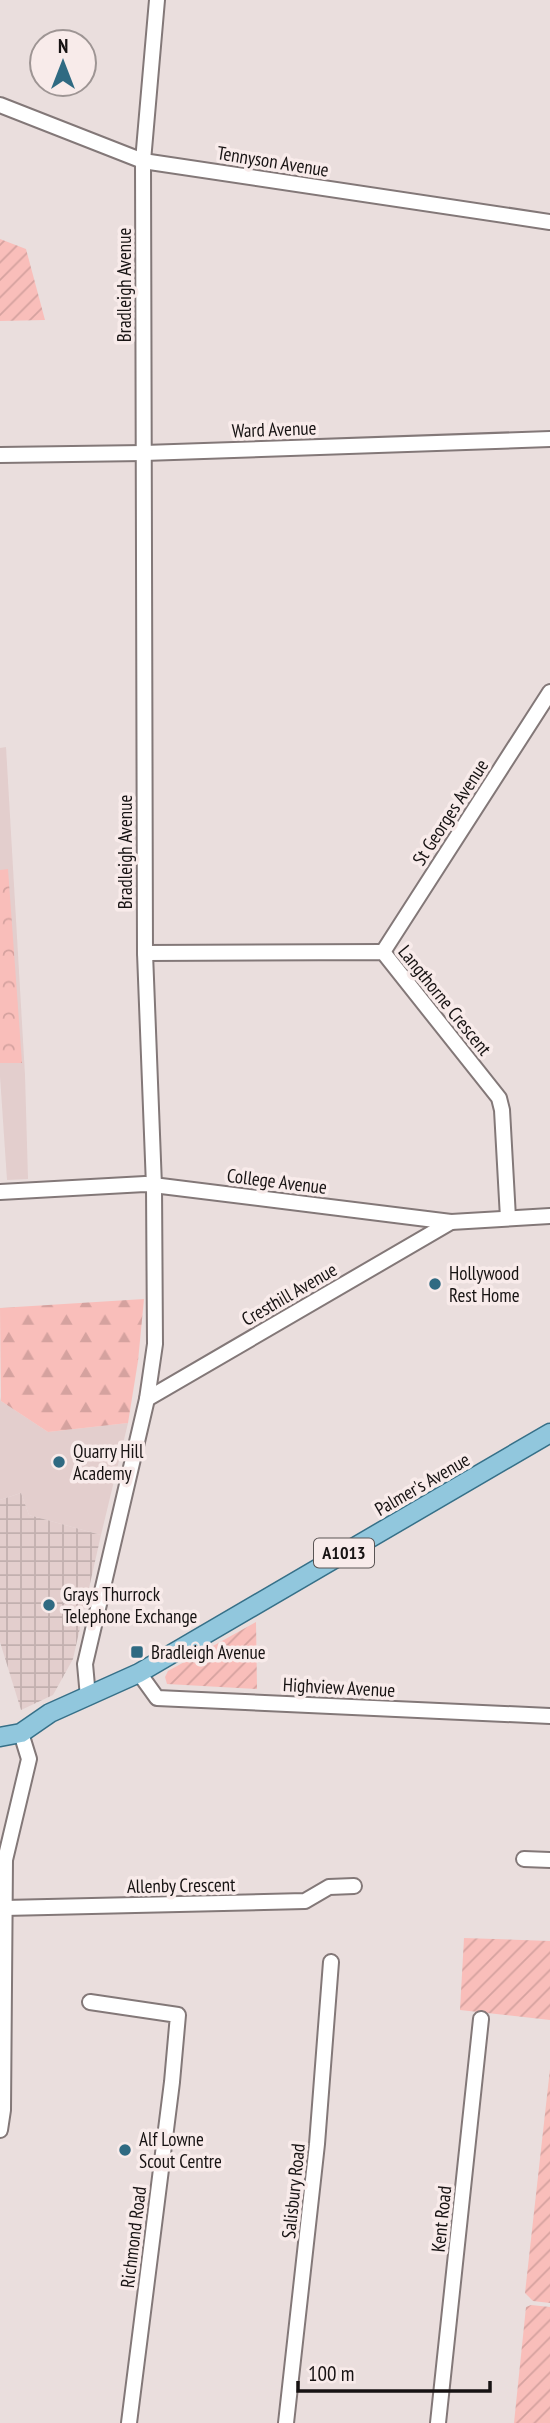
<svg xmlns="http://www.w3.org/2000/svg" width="550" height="2423" viewBox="0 0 550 2423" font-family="'PT Sans Narrow',sans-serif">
  <defs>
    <pattern id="industrial-grid" width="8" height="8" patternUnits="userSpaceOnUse" patternTransform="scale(1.75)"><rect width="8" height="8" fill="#e3cecd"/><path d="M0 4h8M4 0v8" fill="none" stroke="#c2b0af"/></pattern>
    <pattern id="forest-firs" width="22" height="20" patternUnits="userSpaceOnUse" patternTransform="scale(1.75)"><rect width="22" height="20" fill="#f9beba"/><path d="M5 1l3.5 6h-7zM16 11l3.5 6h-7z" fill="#d5a29f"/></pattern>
    <pattern id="park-crowns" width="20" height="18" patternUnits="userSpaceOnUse" patternTransform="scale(1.75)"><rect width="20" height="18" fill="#f9beba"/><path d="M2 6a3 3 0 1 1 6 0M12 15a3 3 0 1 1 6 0" fill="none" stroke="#d5a29f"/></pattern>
    <pattern id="garden-furrows" width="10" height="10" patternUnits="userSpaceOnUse" patternTransform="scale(1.75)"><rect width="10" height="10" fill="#f9beba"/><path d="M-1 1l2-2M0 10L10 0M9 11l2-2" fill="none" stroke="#d5a29f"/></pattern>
  </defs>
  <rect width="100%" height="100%" fill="#eadedd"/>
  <!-- built -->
  <g fill="#e3cecd">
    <path d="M 6,747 L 25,1075 L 28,1179 L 7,1180 L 0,1076 L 0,748 Z"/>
    <path d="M 0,1397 L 1,1401 L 48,1432 L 128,1423 L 101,1535 L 29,1515 L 21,1493 L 0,1500 Z"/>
  </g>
  <!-- industrial -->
  <path fill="url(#industrial-grid)" d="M 21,1493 L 29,1515 L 101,1535 L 73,1659 L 53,1695 L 21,1710 L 0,1642 L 0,1500 Z"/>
  <!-- forest -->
  <path fill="url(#forest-firs)" d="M 144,1299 L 138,1361 L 128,1423 L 48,1432 L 1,1401 L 0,1308 Z"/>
  <!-- park -->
  <path fill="url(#park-crowns)" d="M 8,869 L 22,1063 L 0,1063 L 0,870 Z"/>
  <!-- garden -->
  <g fill="url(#garden-furrows)">
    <path d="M 0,239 L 26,249 L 45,320 L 0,321 Z"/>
    <path d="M 256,1622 L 257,1689 L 167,1684 L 165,1677 L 168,1671 Z"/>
    <path d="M 464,1938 L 550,1941 L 550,2020 L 460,2010 Z"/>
    <path d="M 550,2069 L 550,2303 L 533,2301 L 525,2293 Z"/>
    <path d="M 531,2305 L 550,2307 L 550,2423 L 514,2423 L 526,2307 Z"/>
  </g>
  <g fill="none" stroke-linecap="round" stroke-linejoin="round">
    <defs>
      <g id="minor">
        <path d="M 0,105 L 143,161 L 550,222"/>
        <path d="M 0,455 L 144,453 L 550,439"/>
        <path d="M 383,952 L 550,692"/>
        <path d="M 145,953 L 383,952 L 499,1098 L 502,1110 L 508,1218"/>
        <path d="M 0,1192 L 145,1184 L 451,1222 L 550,1216"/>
        <path d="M 147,1399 L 451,1222"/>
        <path d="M 139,1673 L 157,1698 L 550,1716"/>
        <path d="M 88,1697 L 85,1664 L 147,1399 L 155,1344 L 154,1186 L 145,953 L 143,161 L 157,0"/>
        <path d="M 524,1859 L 550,1860"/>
        <path d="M 4,1908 L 305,1901 L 329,1887 L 354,1886"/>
        <path d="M 90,2002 L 178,2015 L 172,2082 L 129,2423"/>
        <path d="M 0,2130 L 3,2110 L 5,1860 L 29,1759 L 21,1733"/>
        <path d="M 286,2423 L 317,2144 L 331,1962"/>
        <path d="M 438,2423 L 481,2019"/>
      </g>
      <path id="major" d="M 0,1737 L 21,1733 L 50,1713 L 139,1673 L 550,1433"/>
    </defs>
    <!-- minor casing -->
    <use href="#minor" stroke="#837878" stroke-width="18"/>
    <!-- major casing -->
    <use href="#major" stroke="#367088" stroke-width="21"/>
    <!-- minor -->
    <use href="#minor" stroke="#fff" stroke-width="14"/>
    <!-- major -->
    <use href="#major" stroke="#91c7dd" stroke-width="18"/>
  </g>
  <!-- markers -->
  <g fill="#2f6a82" stroke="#f8ebea" stroke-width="2.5">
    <circle cx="435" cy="1284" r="7"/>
    <circle cx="59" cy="1462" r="7"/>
    <circle cx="49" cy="1605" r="7"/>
    <rect x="130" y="1645" width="14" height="14" rx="3.5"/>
    <circle cx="125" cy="2150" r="7"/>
  </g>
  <g text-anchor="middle" stroke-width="7" stroke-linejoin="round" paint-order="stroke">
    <!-- shield labels -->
    <rect fill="#f8ebea" stroke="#5a5454" stroke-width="2" x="314" y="1538.5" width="60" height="29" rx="5"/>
    <g font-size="18" font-weight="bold" fill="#171313">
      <text x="344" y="1559">A1013</text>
    </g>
    <!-- street labels -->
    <g font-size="19" fill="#171313" stroke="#f8ebea">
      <text transform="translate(273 161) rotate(9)" y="7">Tennyson Avenue</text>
      <text transform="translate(124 285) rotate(-90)" y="7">Bradleigh Avenue</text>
      <text transform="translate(274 429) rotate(-2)" y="7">Ward Avenue</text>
      <text transform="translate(450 812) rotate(-57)" y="7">St Georges Avenue</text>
      <text transform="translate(125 852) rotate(-90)" y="7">Bradleigh Avenue</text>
      <text transform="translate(445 1000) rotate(51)" y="7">Langthorne Crescent</text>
      <text transform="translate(277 1181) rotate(7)" y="7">College Avenue</text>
      <text transform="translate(289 1294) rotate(-30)" y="7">Cresthill Avenue</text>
      <text transform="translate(422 1484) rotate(-30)" y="7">Palmer's Avenue</text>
      <text transform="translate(339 1687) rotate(3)" y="7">Highview Avenue</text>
      <text transform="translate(181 1885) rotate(-1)" y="7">Allenby Crescent</text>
      <text transform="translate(293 2191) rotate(-84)" y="7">Salisbury Road</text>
      <text transform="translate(441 2219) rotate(-84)" y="7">Kent Road</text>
      <text transform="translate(133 2237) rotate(-83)" y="7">Richmond Road</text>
    </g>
    <!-- poi labels -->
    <g font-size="19" fill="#171313" stroke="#f8ebea" text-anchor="start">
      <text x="449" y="1280">Hollywood<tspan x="449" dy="22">Rest Home</tspan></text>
      <text x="73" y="1458">Quarry Hill<tspan x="73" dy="22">Academy</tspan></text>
      <text x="63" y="1601">Grays Thurrock<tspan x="63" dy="22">Telephone Exchange</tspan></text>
      <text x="151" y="1659">Bradleigh Avenue</text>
      <text x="139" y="2146">Alf Lowne<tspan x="139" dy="22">Scout Centre</tspan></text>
    </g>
  </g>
  <!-- north arrow -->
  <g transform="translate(63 63)"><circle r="33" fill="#f8ebea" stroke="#9e9594" stroke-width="2"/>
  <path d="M0-5L12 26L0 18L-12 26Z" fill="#2f6a82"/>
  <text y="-10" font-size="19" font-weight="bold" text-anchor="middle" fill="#171313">N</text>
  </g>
  <!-- scale -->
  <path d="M298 2381v10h192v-10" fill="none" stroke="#171313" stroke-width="3.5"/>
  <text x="308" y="2381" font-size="21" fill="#171313" stroke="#f8ebea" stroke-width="5" paint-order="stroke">100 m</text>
</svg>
